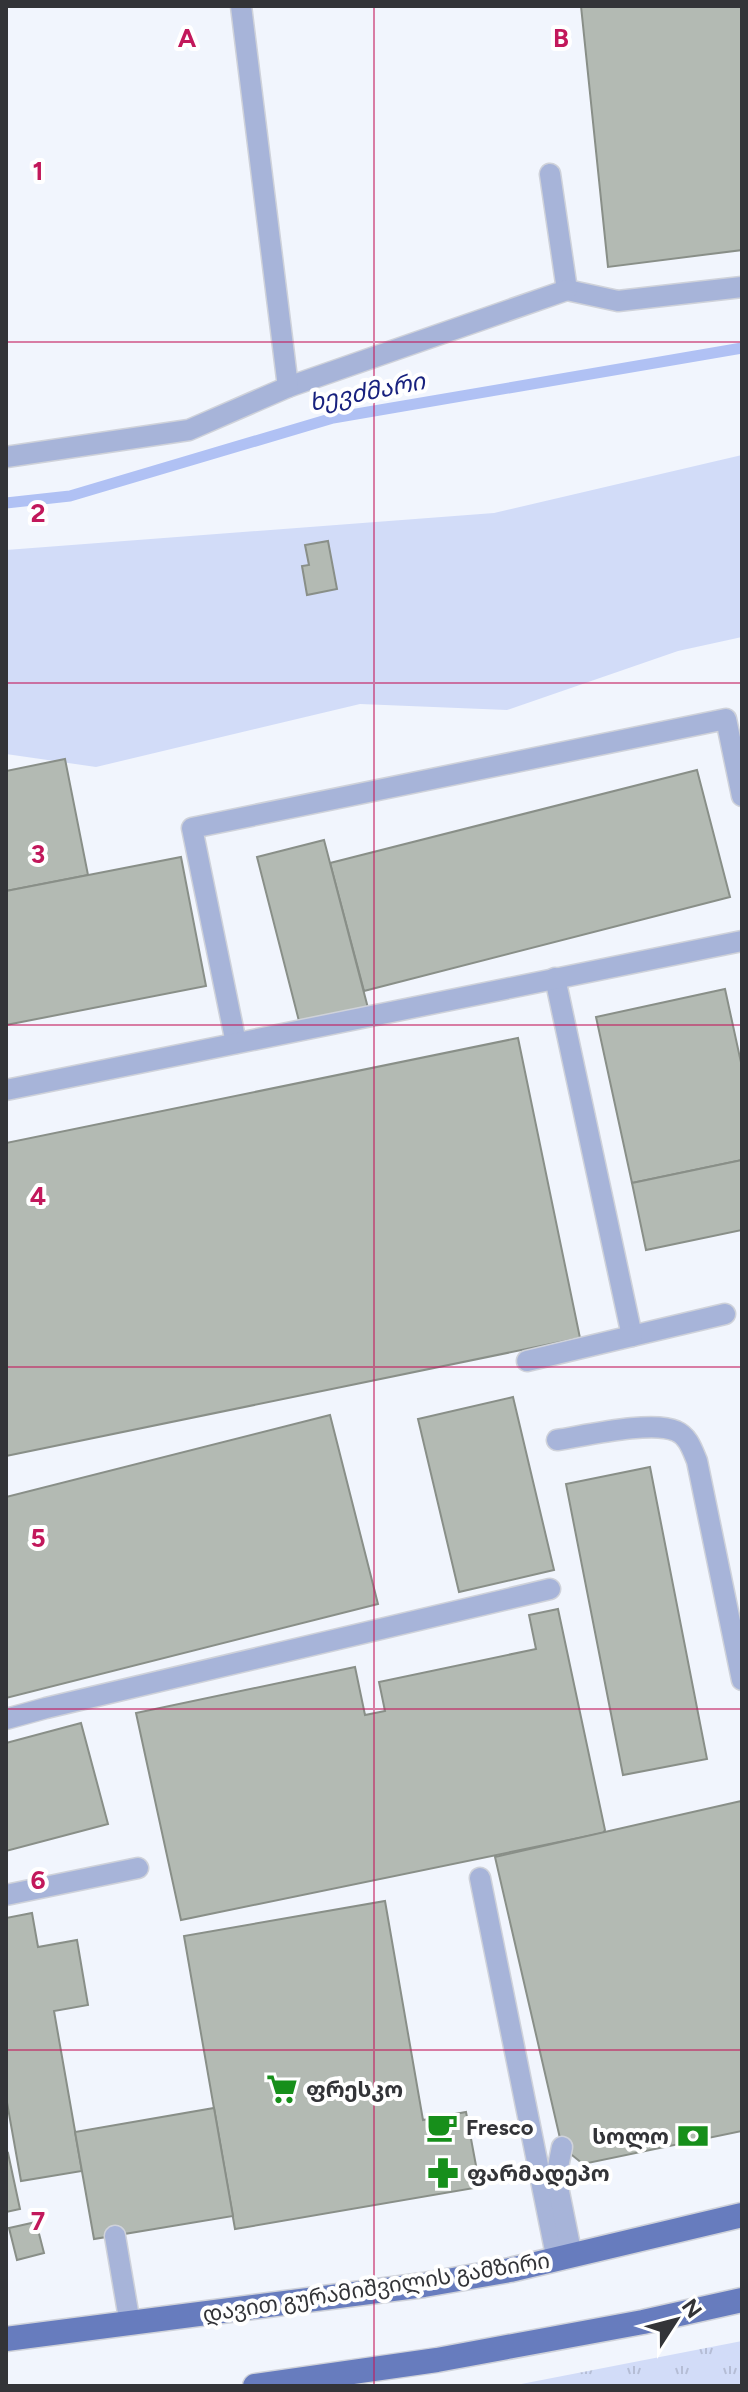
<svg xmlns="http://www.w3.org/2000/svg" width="748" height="2392" viewBox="0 0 748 2392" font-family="Figtree,'Noto Sans Georgian',sans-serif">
  <defs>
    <pattern id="park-tufts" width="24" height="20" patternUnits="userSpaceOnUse" patternTransform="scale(2)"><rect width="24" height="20" fill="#d2dcf8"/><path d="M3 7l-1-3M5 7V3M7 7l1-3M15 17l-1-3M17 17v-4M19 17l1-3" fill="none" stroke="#b5bdd5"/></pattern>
  </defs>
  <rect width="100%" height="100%" fill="#f1f5fd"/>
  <!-- grass -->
  <path fill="#d2dcf8" d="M 742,455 L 742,637 L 678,651 L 507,710 L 360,704 L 96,767 L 6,754 L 6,550 L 494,513 Z"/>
  <!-- park -->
  <path fill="url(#park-tufts)" d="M 742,2341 L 742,2386 L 511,2386 Z"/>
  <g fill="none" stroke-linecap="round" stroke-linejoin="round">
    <!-- stream -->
    <path stroke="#b0c1f4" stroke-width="11" d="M 6,503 L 70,496 L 333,418 L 742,348"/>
  </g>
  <!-- building -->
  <g fill="#b3bab3" stroke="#898f88" stroke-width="2">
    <path d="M 581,6 L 742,6 L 742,250 L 608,267 Z"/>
    <path d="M 328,541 L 337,589 L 307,595 L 302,566 L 309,565 L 305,545 Z"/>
    <path d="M 65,759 L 88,875 L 6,891 L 6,771 Z"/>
    <path d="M 697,770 L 730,897 L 364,991 L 330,863 Z"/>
    <path d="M 324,840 L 368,1008 L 300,1025 L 257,857 Z"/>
    <path d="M 181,857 L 206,986 L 6,1025 L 6,891 Z"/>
    <path d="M 725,989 L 742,1067 L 742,1160 L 632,1183 L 596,1017 Z"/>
    <path d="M 518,1038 L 580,1338 L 6,1456 L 6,1143 Z"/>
    <path d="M 742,1160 L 742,1230 L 646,1250 L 632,1183 Z"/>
    <path d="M 513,1397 L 554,1570 L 459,1592 L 418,1419 Z"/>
    <path d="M 330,1415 L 378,1604 L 6,1698 L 6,1497 Z"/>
    <path d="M 650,1467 L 707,1759 L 623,1775 L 566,1484 Z"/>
    <path d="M 558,1609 L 605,1830 L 603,1833 L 181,1920 L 136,1713 L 355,1667 L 365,1715 L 385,1711 L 379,1682 L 536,1649 L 529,1615 Z"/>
    <path d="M 81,1723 L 108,1824 L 6,1851 L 6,1743 Z"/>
    <path d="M 741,1801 L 742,2131 L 583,2164 L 562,2147 L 495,1857 Z"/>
    <path d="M 385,1901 L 423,2120 L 466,2112 L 480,2187 L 235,2229 L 184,1936 Z"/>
    <path d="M 32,1913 L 38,1947 L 77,1940 L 88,2005 L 54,2011 L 82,2171 L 21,2181 L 6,2097 L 6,1918 Z"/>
    <path d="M 214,2108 L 233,2216 L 94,2239 L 75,2132 Z"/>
    <path d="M 8,2153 L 20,2209 L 6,2212 L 6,2154 Z"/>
    <path d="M 36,2222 L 44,2253 L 17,2260 L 9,2228 Z"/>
  </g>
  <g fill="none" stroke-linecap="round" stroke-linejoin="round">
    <defs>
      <g id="service">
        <path d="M 550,174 L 567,290 L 618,301 L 742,287"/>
        <path d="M 288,387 L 567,290"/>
        <path d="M 6,457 L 189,430 L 288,387 L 241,6"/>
        <path d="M 555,978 L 632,1336 L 725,1314"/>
        <path d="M 236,1043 L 192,828 L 726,719 L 742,796"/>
        <path d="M 6,1090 L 742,941"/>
        <path d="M 527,1361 L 632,1336"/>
        <path d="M 557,1440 C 584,1436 652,1420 676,1431 C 688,1436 692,1449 697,1461 L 742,1680"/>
        <path d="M 6,1719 L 46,1708 L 550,1589"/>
        <path d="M 480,1878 L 557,2260"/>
        <path d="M 6,1895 L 138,1868"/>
        <path d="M 562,2147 L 556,2177 L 572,2256"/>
        <path d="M 115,2236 L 130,2324"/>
      </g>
      <g id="primary">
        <path d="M 6,2339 L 424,2285 L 510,2270 L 742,2215"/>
        <path d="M 255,2386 L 437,2360 L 643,2322 L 742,2300"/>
      </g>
    </defs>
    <!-- service casing -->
    <use href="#service" stroke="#cfd2da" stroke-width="23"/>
    <!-- primary casing -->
    <use href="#primary" stroke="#cfd2da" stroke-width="27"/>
    <!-- service -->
    <use href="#service" stroke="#a7b4d9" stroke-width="20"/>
    <!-- primary -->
    <use href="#primary" stroke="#677cbe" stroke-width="24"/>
  </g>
  <!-- grid -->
  <path fill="none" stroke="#c2185b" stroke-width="2" stroke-opacity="0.55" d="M 374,6 L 374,2386M 6,342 L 742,342M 6,683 L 742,683M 6,1025 L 742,1025M 6,1367 L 742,1367M 6,1709 L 742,1709M 6,2050 L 742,2050"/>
  <!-- icons -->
  <defs>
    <symbol id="supermarket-bare" viewBox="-9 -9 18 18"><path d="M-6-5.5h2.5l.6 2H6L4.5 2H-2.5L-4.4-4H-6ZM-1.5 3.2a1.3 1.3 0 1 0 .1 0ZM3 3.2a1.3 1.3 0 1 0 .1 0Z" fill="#178f1b" stroke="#fff" stroke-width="2.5" paint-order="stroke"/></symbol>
    <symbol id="cafe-bare" viewBox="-9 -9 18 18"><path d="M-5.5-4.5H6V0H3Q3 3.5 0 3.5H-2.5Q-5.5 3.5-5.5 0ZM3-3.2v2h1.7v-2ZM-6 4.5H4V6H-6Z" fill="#178f1b" stroke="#fff" stroke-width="2.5" paint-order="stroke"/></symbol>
    <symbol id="bank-bare" viewBox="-9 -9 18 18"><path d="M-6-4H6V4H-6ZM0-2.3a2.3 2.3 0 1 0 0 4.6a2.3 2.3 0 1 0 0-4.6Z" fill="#178f1b" stroke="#fff" stroke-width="2.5" paint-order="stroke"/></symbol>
    <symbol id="pharmacy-bare" viewBox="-9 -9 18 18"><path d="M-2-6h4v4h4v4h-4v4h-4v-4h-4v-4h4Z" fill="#178f1b" stroke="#fff" stroke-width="2.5" paint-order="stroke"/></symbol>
  </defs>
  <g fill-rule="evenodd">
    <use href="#supermarket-bare" x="260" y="2067" width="44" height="44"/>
    <use href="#cafe-bare" x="420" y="2105" width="44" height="44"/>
    <use href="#bank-bare" x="671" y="2114" width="44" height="44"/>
    <use href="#pharmacy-bare" x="421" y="2151" width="44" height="44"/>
  </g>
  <g text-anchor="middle" stroke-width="8" stroke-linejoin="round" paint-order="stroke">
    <!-- poi labels -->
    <g font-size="22" font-weight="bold" fill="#333438" stroke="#fff" text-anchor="start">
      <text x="306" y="2097">ფრესკო</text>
      <text x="466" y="2135">Fresco</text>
      <text x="669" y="2144" text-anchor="end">სოლო</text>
      <text x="467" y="2181">ფარმადეპო</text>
    </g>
    <!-- street labels -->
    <g font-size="22" fill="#333438" stroke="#fff">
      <text transform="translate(376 2287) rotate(-9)" y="8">დავით გურამიშვილის გამზირი</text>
    </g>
    <!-- water labels -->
    <g font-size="24" font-style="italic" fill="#18217e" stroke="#fff">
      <text transform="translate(367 392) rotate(-11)" y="8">ხევძმარი</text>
    </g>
  </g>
  <g font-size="26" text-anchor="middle" font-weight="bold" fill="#c2185b" stroke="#fff" stroke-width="8" stroke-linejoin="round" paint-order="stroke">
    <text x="187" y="47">A</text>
    <text x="561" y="47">B</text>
    <text x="38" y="180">1</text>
    <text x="38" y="522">2</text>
    <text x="38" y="863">3</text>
    <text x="38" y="1205">4</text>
    <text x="38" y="1547">5</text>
    <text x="38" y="1889">6</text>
    <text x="38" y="2230">7</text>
  </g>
  <!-- border -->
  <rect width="748" height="2392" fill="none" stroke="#333438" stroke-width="16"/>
  <!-- north arrow -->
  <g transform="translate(676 2320) rotate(54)" stroke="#ffffff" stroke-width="6" paint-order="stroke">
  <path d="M0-6L14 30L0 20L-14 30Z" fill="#333438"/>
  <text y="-12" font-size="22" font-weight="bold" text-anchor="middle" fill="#333438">N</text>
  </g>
</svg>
